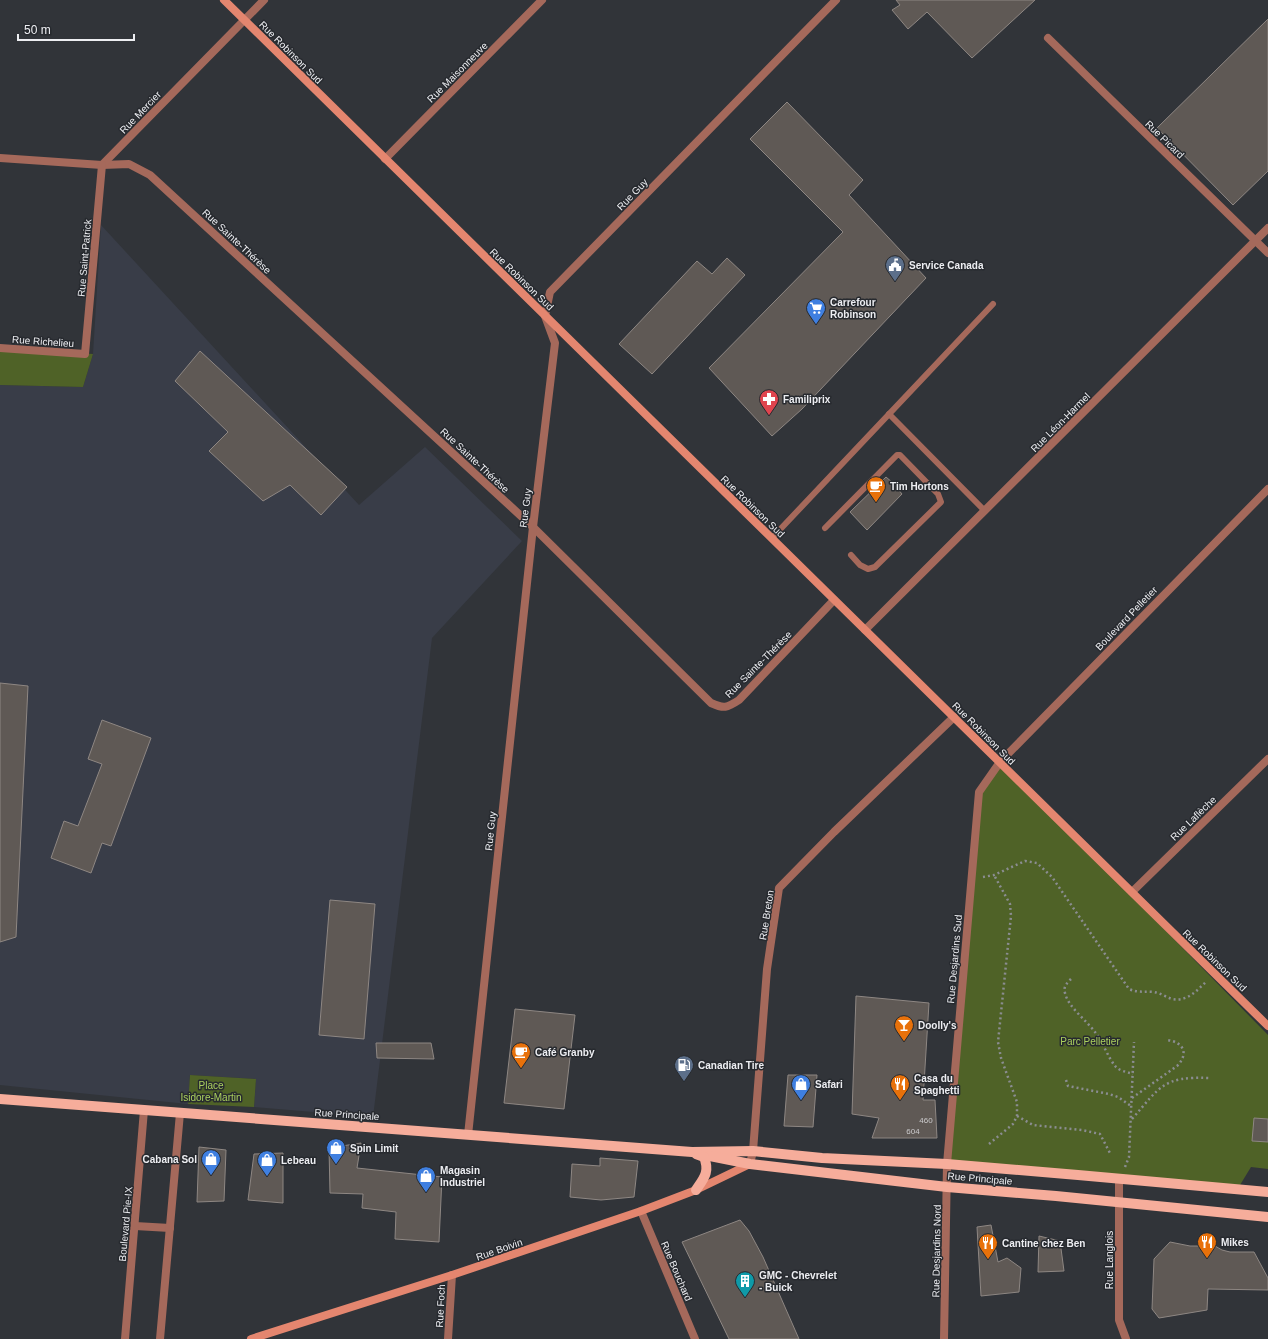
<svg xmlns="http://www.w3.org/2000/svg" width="1268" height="1339" viewBox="0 0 1268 1339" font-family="Arial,sans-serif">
  <rect width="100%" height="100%" fill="#313439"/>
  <!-- built -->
  <path fill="#393d48" d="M 101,225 L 359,505 L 425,447 L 522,541 L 432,638 L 373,1117 L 254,1107 L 256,1079 L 190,1075 L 188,1104 L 0,1085 L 0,385 L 83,387 L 93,354 Z"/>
  <!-- green -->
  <g fill="#4f6227">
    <path d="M 0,348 L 93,354 L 83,387 L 0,385 Z"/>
    <path d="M 1000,762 L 1268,1035 L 1268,1169 L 1251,1167 L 1240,1185 L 947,1164 L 979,792 Z"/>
    <path d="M 190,1075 L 256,1079 L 254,1107 L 188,1104 Z"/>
  </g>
  <!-- building -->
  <g fill="#5f5955" stroke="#8e8783">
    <path d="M 896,0 L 1035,0 L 972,58 L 927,12 L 908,29 L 892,10 L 900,5 Z"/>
    <path d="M 1268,19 L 1268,171 L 1233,205 L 1157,128 Z"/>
    <path d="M 787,102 L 863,180 L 849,195 L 926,278 L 802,409 L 772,436 L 709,368 L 843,232 L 750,139 Z"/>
    <path d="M 727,258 L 745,275 L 652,374 L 619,344 L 697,261 L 712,274 Z"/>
    <path d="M 200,351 L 347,487 L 321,515 L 290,485 L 263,501 L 209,451 L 228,432 L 175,381 Z"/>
    <path d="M 886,477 L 893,483 L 902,494 L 867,530 L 850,512 Z"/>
    <path d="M 0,683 L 28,686 L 16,937 L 0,942 Z"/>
    <path d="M 102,720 L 151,738 L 111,846 L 102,843 L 91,873 L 51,858 L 64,821 L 78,826 L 102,764 L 88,759 Z"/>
    <path d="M 330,900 L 375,904 L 364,1039 L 319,1035 Z"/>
    <path d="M 856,996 L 929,1003 L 923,1100 L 935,1100 L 937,1138 L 872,1138 L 879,1118 L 852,1114 Z"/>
    <path d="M 515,1009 L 575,1015 L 564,1109 L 504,1103 Z"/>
    <path d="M 376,1043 L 431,1043 L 434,1059 L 377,1058 Z"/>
    <path d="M 788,1075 L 817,1075 L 813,1127 L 784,1126 Z"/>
    <path d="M 1254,1118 L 1268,1119 L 1268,1142 L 1252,1141 Z"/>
    <path d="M 361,1143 L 357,1168 L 442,1177 L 439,1242 L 395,1239 L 396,1212 L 362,1208 L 363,1194 L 330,1193 L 329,1148 Z"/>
    <path d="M 199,1147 L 226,1150 L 224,1201 L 197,1202 Z"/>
    <path d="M 283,1153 L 283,1203 L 248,1200 L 254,1154 Z"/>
    <path d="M 600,1158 L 638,1161 L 634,1197 L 601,1200 L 570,1197 L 572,1164 L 600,1166 Z"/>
    <path d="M 740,1220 L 749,1231 L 763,1257 L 799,1339 L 729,1339 L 682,1242 Z"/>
    <path d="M 991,1225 L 998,1262 L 1007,1258 L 1021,1268 L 1019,1292 L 981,1296 L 977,1227 Z"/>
    <path d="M 1039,1236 L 1060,1241 L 1064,1271 L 1038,1272 Z"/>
    <path d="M 1170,1242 L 1190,1246 L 1215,1246 L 1222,1250 L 1230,1252 L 1254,1252 L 1268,1278 L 1268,1290 L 1208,1289 L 1207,1310 L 1159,1318 L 1152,1309 L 1154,1259 Z"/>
  </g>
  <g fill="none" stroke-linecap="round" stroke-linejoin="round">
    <!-- path -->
    <g stroke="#8b8d91" stroke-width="2.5" stroke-dasharray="2 3" stroke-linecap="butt">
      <path d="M 983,877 L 994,875 L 1025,861 L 1037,863 L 1052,877 L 1129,989 C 1138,993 1145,991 1154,992 C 1160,993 1166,997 1172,999 C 1188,1002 1197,990 1207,981"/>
      <path d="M 1071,979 C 1067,983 1063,987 1065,993 C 1068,1007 1087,1021 1095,1032 C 1103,1042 1108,1058 1116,1067 C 1120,1071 1127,1072 1133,1074"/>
      <path d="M 1066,1080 L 1068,1086 L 1109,1094 L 1118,1097 L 1131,1106"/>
      <path d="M 1132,1098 L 1177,1066 C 1189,1054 1184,1042 1167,1040"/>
      <path d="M 1017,1116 L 1033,1125 L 1082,1130 L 1100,1134 L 1111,1155"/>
      <path d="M 1132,1119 C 1160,1087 1163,1076 1209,1078"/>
      <path d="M 989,1144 L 1013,1124 L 1017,1116 L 1017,1102 L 1001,1058 L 998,1042 L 1011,916 L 1010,904 L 994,875"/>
      <path d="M 1125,1167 L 1129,1157 L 1134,1042"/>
    </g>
    <!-- lane -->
    <g stroke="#a5695b" stroke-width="6">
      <path d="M 889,414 L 985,511"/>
      <path d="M 825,528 L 897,455 L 900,455 L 938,494 L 941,502 L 875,567 L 868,569 L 860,565 L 851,555"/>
      <path d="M 772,538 L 993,304"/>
    </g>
    <!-- street -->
    <g stroke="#a5695b" stroke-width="8">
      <path d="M 1048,38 L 1268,253"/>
      <path d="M 0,158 L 102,165 L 129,164 L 150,175 L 533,527 L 711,703 C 724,709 727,708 739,700 L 834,600"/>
      <path d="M 385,159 L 542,0"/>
      <path d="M 102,165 L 264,0"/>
      <path d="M 0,348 L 85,354 L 102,165"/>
      <path d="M 865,630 L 1268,228"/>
      <path d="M 1132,892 L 1268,759"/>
      <path d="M 468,1135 L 533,527 L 555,343 L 545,316 L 550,292 L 836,0"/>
      <path d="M 750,1164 L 753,1151 L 767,969 L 779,888 L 834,832 L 954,717"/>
      <path d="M 1119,1179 L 1119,1320 L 1126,1339"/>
      <path d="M 641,1211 L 695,1339"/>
      <path d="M 135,1226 L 170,1228"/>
      <path d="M 125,1339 L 144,1110"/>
      <path d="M 160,1339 L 180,1113"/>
      <path d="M 448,1339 L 452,1275"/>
      <path d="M 944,1339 L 947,1164 L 979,792 L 1000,762 L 1268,489"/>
    </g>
    <!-- secondary -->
    <g stroke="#e4866f" stroke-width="8">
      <path d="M 224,0 L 1268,1026"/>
      <path d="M 251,1339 L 452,1275 L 641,1211 L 696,1190 L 750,1164"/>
    </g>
    <!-- primary -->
    <g stroke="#f6ad9b" stroke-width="10">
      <path d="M 0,1099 L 692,1152 L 753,1151 L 822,1158 L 947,1164 L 1078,1175 L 1268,1192"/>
      <path d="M 710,1156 L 750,1164 L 947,1187 L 1056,1196 L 1268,1217"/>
      <path d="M 696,1190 C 704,1178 710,1172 704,1157 L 696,1154"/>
    </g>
  </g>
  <!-- icons -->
  <defs>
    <symbol id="civic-pin" viewBox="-11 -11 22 30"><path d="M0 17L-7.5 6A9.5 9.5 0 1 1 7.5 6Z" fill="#5c6f8a" stroke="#272a2f"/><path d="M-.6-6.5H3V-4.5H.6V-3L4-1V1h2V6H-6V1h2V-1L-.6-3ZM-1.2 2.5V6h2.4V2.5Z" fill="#fff"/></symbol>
    <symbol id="supermarket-pin" viewBox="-11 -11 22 30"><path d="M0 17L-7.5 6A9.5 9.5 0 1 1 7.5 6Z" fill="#3f7fe0" stroke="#272a2f"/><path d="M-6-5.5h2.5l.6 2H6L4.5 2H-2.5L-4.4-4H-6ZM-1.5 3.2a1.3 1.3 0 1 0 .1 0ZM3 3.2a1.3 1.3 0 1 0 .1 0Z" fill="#fff"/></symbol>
    <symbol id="pharmacy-pin" viewBox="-11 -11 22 30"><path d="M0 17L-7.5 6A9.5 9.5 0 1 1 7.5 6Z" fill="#e0444e" stroke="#272a2f"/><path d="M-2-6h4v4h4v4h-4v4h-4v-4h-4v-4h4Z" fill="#fff"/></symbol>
    <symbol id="cafe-pin" viewBox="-11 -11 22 30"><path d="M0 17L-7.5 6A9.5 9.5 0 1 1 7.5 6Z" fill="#e8710a" stroke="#272a2f"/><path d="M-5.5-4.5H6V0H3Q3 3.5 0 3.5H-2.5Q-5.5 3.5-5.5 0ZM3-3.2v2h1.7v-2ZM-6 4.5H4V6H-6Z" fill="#fff"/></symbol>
    <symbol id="bar-pin" viewBox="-11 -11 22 30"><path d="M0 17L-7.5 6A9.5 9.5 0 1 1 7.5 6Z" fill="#e8710a" stroke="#272a2f"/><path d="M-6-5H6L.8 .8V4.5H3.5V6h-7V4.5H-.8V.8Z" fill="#fff"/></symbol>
    <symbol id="fuel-pin" viewBox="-11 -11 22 30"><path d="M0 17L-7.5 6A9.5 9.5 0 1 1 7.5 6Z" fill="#5c6f8a" stroke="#272a2f"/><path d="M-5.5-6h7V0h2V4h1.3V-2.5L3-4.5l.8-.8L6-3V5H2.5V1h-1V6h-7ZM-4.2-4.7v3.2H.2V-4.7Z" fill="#fff"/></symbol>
    <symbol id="shop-pin" viewBox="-11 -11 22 30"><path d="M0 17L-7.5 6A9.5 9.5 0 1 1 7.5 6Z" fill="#3f7fe0" stroke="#272a2f"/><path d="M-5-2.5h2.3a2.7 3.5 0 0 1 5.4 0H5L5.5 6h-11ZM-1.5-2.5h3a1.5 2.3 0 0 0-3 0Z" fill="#fff"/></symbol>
    <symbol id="restaurant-pin" viewBox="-11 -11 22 30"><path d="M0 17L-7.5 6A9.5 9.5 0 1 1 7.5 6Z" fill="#e8710a" stroke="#272a2f"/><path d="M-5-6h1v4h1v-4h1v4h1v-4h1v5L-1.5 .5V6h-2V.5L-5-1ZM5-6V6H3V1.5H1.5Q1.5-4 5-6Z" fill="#fff"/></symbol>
    <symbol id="building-pin" viewBox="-11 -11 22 30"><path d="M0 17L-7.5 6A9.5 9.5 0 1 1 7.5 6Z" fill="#0f9aa8" stroke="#272a2f"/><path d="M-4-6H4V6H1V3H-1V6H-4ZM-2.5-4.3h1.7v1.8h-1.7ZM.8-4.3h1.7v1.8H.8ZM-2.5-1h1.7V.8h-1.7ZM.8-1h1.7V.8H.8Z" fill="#fff"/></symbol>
  </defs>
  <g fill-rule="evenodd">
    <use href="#civic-pin" x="884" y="254" width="22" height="30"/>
    <use href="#supermarket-pin" x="805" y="297" width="22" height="30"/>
    <use href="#pharmacy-pin" x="758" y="388" width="22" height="30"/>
    <use href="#cafe-pin" x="865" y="475" width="22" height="30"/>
    <use href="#bar-pin" x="893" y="1014" width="22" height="30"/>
    <use href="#cafe-pin" x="510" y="1041" width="22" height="30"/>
    <use href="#fuel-pin" x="673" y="1054" width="22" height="30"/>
    <use href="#shop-pin" x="790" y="1073" width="22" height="30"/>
    <use href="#restaurant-pin" x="889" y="1073" width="22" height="30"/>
    <use href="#shop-pin" x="325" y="1137" width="22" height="30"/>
    <use href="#shop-pin" x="200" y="1148" width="22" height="30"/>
    <use href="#shop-pin" x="256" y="1149" width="22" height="30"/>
    <use href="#shop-pin" x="415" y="1165" width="22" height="30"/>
    <use href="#restaurant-pin" x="1196" y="1231" width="22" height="30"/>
    <use href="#restaurant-pin" x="977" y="1232" width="22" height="30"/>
    <use href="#building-pin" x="734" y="1270" width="22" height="30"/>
  </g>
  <g text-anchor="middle" stroke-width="3" stroke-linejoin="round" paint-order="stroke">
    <!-- number labels -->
    <g font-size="8" fill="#cac9cb">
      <text x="926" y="1123">460</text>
      <text x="913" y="1134">604</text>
    </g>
    <!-- street labels -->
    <g font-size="10" fill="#edeef2" stroke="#272a2f">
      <text transform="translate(291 52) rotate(45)" y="4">Rue Robinson Sud</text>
      <text transform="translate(457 72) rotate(-45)" y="4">Rue Maisonneuve</text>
      <text transform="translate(140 112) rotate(-46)" y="4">Rue Mercier</text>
      <text transform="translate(1165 139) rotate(44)" y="4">Rue Picard</text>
      <text transform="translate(632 194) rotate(-46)" y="4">Rue Guy</text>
      <text transform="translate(237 241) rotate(43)" y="4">Rue Sainte-Thérèse</text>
      <text transform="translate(84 258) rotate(-85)" y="4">Rue Saint-Patrick</text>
      <text transform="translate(522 279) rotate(44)" y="4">Rue Robinson Sud</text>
      <text transform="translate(43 341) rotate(4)" y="4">Rue Richelieu</text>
      <text transform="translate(1060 422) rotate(-45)" y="4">Rue Léon-Harmel</text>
      <text transform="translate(475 460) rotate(43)" y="4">Rue Sainte-Thérèse</text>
      <text transform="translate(753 506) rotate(44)" y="4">Rue Robinson Sud</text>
      <text transform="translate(525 508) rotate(-83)" y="4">Rue Guy</text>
      <text transform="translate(1126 618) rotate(-46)" y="4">Boulevard Pelletier</text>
      <text transform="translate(758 664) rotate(-45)" y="4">Rue Sainte-Thérèse</text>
      <text transform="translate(984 733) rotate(45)" y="4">Rue Robinson Sud</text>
      <text transform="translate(1193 818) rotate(-44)" y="4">Rue Laflèche</text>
      <text transform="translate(490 831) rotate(-84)" y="4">Rue Guy</text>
      <text transform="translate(766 915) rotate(-81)" y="4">Rue Breton</text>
      <text transform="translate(954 959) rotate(-85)" y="4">Rue Desjardins Sud</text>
      <text transform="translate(1215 960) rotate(44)" y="4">Rue Robinson Sud</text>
      <text transform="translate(347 1114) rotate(4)" y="4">Rue Principale</text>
      <text transform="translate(980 1178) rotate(5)" y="4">Rue Principale</text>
      <text transform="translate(125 1224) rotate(-85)" y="4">Boulevard Pie-IX</text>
      <text transform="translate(499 1249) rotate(-19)" y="4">Rue Boivin</text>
      <text transform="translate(936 1251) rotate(-89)" y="4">Rue Desjardins Nord</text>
      <text transform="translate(1109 1260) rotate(-90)" y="4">Rue Langlois</text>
      <text transform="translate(677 1271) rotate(67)" y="4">Rue Bouchard</text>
      <text transform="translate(440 1306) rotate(-87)" y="4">Rue Foch</text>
    </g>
    <!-- poi labels -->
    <g font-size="10" font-weight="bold" fill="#edeef2" stroke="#272a2f" text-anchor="start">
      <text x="909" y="269">Service Canada</text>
      <text x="830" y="306">Carrefour<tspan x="830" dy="12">Robinson</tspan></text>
      <text x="783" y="403">Familiprix</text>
      <text x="890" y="490">Tim Hortons</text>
      <text x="918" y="1029">Doolly's</text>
      <text x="535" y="1056">Café Granby</text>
      <text x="698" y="1069">Canadian Tire</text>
      <text x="914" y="1082">Casa du<tspan x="914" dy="12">Spaghetti</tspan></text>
      <text x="815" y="1088">Safari</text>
      <text x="350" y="1152">Spin Limit</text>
      <text x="197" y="1163" text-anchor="end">Cabana Sol</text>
      <text x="281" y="1164">Lebeau</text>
      <text x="440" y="1174">Magasin<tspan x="440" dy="12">Industriel</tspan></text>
      <text x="1221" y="1246">Mikes</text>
      <text x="1002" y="1247">Cantine chez Ben</text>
      <text x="759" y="1279">GMC - Chevrelet<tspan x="759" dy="12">- Buick</tspan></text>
    </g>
    <!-- park labels -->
    <g font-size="10" fill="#abd05e" stroke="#272a2f">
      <text x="1090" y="1045">Parc Pelletier</text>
      <text x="211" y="1089">Place<tspan x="211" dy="12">Isidore-Martin</tspan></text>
    </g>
  </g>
  <!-- scale -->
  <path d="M18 34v6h116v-6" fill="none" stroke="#edeef2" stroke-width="2"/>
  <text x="24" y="34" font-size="12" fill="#edeef2" stroke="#272a2f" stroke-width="3" paint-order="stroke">50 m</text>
</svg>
